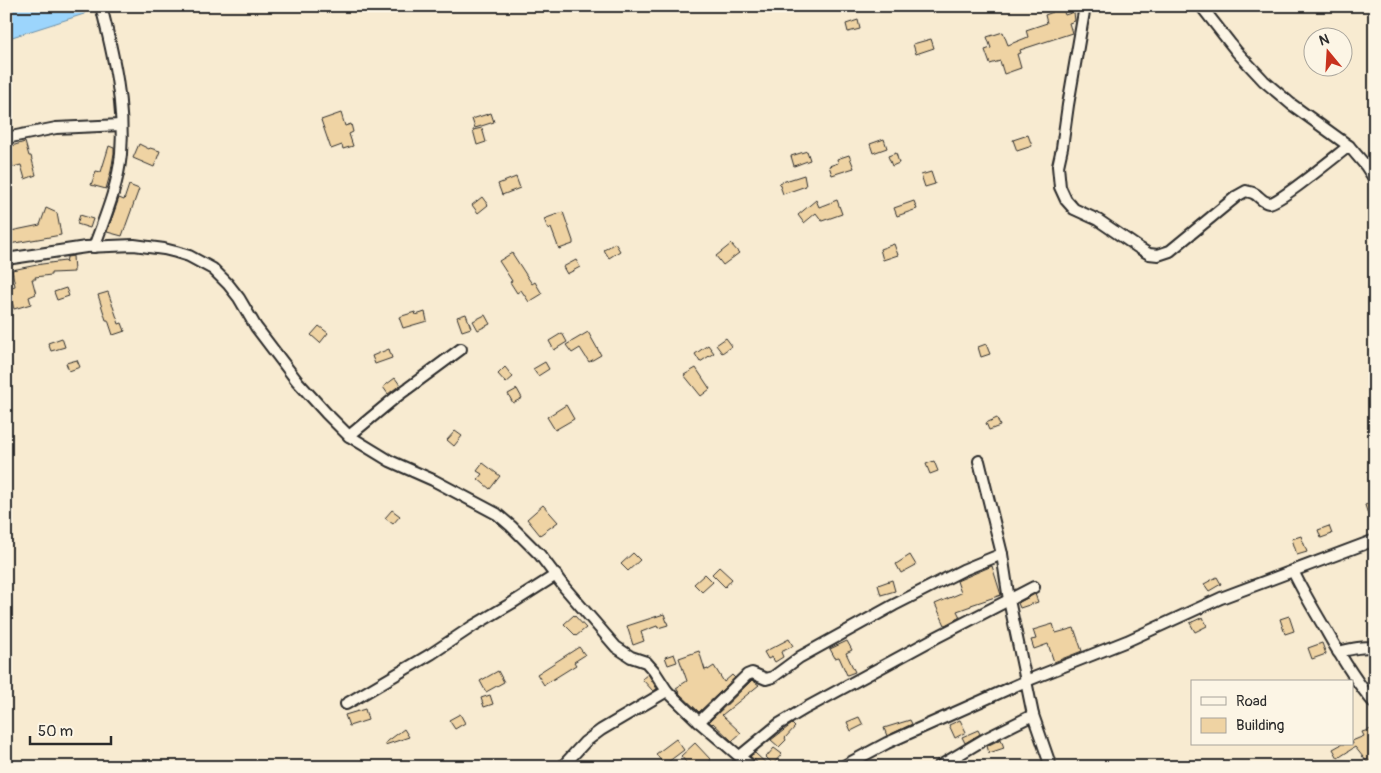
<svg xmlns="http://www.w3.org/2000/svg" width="1381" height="773" viewBox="0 0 1381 773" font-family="Pangolin,sans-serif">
  <rect width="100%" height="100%" fill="#f8ebd1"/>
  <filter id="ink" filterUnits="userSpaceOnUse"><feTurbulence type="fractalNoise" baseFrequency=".02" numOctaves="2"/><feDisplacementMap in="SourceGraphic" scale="10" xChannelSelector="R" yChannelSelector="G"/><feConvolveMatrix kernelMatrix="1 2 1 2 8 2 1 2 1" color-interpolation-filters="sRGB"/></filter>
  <g filter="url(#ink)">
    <!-- water -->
    <path fill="#9cd5fc" stroke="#6f91a8" d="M 6,6 L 88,6 L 88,8 L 84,14 L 6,39 Z"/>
    <!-- building -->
    <g fill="#efd3a3" stroke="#2b2b2b">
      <path d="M 1062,7 L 1065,15 L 1074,12 L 1075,21 L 1069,23 L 1072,33 L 1020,50 L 1021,53 L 1017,54 L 1021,68 L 1004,74 L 1000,61 L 990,64 L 985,50 L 991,48 L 987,37 L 1003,32 L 1008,45 L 1028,37 L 1026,30 L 1047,23 L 1045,15 L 1053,12 L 1052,10 Z"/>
      <path d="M 858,20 L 860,29 L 848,32 L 846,24 Z"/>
      <path d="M 931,39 L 934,48 L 916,54 L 913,44 Z"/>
      <path d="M 341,113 L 345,126 L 351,124 L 353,132 L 349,134 L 353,146 L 343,149 L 342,145 L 331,149 L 321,120 Z"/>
      <path d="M 491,113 L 494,122 L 475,128 L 472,119 Z"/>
      <path d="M 482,128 L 486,142 L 477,145 L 473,130 Z"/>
      <path d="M 1028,135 L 1032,146 L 1017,151 L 1013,140 Z"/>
      <path d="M 884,139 L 887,148 L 873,153 L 870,144 Z"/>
      <path d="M 25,142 L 29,156 L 31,156 L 36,175 L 25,179 L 21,165 L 13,167 L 8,147 Z"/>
      <path d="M 139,144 L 149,149 L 150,148 L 160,151 L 154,167 L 133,158 Z"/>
      <path d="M 109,146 L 114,148 L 114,153 L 111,171 L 106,189 L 91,185 L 96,171 L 101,172 Z"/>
      <path d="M 807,151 L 810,160 L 794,166 L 791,156 Z"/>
      <path d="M 896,153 L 899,163 L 892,166 L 888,156 Z"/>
      <path d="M 849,155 L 854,168 L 832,175 L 829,166 L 838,163 L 837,159 Z"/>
      <path d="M 931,172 L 935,184 L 925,187 L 921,175 Z"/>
      <path d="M 804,175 L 806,186 L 783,194 L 779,183 Z"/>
      <path d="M 516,177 L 520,188 L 502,195 L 498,184 Z"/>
      <path d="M 129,185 L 139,189 L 122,236 L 107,232 L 119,198 L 124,200 Z"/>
      <path d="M 482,197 L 488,205 L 478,213 L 472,205 Z"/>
      <path d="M 816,200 L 819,207 L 837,200 L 842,214 L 822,221 L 816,213 L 804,223 L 798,215 Z"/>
      <path d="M 914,201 L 917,209 L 897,216 L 894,208 Z"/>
      <path d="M 46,208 L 57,213 L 61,235 L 9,244 L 6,232 L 40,225 Z"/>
      <path d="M 563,212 L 573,241 L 573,244 L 559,249 L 551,228 L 548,229 L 544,219 Z"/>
      <path d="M 80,215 L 93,219 L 90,228 L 77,224 Z"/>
      <path d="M 615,243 L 620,251 L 609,258 L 604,250 Z"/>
      <path d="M 731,244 L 739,253 L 723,265 L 716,256 Z"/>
      <path d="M 894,244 L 898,255 L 883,260 L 880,249 Z"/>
      <path d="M 512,253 L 532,284 L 535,282 L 542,294 L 529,302 L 521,290 L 517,293 L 510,282 L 512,281 L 499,261 Z"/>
      <path d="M 73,256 L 74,272 L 51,273 L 51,275 L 35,277 L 36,279 L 32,279 L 36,294 L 29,297 L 31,304 L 14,309 L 11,298 L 6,299 L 6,289 L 15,286 L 12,270 L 42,264 L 65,261 L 66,263 L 67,257 Z"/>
      <path d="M 576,260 L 580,267 L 567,274 L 563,267 Z"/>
      <path d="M 66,288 L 69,296 L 57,300 L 54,292 Z"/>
      <path d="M 108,292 L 119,324 L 122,323 L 125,331 L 113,335 L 108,320 L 106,320 L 98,295 Z"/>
      <path d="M 415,312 L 416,315 L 425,312 L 427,321 L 403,328 L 399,317 Z"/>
      <path d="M 466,314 L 471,328 L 462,331 L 457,317 Z"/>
      <path d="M 485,315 L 490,324 L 478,330 L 473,321 Z"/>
      <path d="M 319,326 L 328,333 L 320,343 L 311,335 Z"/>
      <path d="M 588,332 L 601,355 L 589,362 L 580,348 L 572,353 L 566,345 Z"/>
      <path d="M 562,333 L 567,342 L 554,350 L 549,341 Z"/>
      <path d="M 62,338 L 65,347 L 51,351 L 48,343 Z"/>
      <path d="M 726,338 L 732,346 L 722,353 L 716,345 Z"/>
      <path d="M 986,344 L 990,354 L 981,357 L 978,347 Z"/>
      <path d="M 708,345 L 714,353 L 700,362 L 695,354 Z"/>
      <path d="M 389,349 L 392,358 L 375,364 L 372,356 Z"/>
      <path d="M 77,360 L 80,367 L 69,371 L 66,363 Z"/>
      <path d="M 545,362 L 549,369 L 538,376 L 533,369 Z"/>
      <path d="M 505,367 L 513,377 L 506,383 L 498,374 Z"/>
      <path d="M 696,368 L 710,389 L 701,396 L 684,375 Z"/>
      <path d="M 395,378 L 400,385 L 388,394 L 383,387 Z"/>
      <path d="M 517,389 L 522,398 L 513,403 L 508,394 Z"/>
      <path d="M 566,405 L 574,419 L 555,430 L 547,417 Z"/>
      <path d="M 997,418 L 1000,426 L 989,430 L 986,423 Z"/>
      <path d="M 455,431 L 462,436 L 454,446 L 447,440 Z"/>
      <path d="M 934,461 L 938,471 L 930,474 L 926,464 Z"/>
      <path d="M 483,463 L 500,476 L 490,489 L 478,479 L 482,474 L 477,471 Z"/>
      <path d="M 1375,501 L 1375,530 L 1373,530 L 1365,505 Z"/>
      <path d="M 543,505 L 558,522 L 540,535 L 527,519 Z"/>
      <path d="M 392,510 L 400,516 L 393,524 L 385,518 Z"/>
      <path d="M 1329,526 L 1332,534 L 1321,538 L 1318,530 Z"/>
      <path d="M 1301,536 L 1307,552 L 1297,555 L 1292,539 Z"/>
      <path d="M 633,553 L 640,560 L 628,571 L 621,564 Z"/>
      <path d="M 910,555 L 916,565 L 901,573 L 896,564 Z"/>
      <path d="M 992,566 L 1001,595 L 971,605 L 971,606 L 957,611 L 960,617 L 945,625 L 935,604 L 961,593 L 957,581 Z"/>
      <path d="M 719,567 L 732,579 L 725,587 L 712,574 Z"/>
      <path d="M 705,574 L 713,582 L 702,592 L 694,584 Z"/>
      <path d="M 1217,577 L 1221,584 L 1209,591 L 1204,584 Z"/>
      <path d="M 892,580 L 895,591 L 881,595 L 878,585 Z"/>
      <path d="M 1035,594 L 1038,602 L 1020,608 L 1018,603 Z"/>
      <path d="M 664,614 L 668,625 L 658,628 L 657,626 L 641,632 L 644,641 L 633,645 L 627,626 Z"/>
      <path d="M 574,615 L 586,628 L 576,636 L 564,624 Z"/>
      <path d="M 1289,616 L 1294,631 L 1285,634 L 1280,619 Z"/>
      <path d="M 1203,617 L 1207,626 L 1195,632 L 1190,623 Z"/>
      <path d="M 1053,624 L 1056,633 L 1074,628 L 1082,651 L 1054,662 L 1048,644 L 1034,649 L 1031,640 L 1036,639 L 1033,630 Z"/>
      <path d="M 789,639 L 793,646 L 781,652 L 783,657 L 775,662 L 772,657 L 768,659 L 764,652 Z"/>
      <path d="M 847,641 L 852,650 L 846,653 L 855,672 L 847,675 L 839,657 L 835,658 L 830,649 Z"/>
      <path d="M 1322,643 L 1326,654 L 1312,659 L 1308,648 Z"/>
      <path d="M 579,647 L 585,655 L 574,662 L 576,665 L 544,685 L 537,674 Z"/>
      <path d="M 699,651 L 705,670 L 708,669 L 708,670 L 714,666 L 724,682 L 732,675 L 735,678 L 699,712 L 680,694 L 676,688 L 687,681 L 679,658 Z"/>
      <path d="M 674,654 L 677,662 L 668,665 L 665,657 Z"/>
      <path d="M 498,671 L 504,682 L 486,692 L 480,681 Z"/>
      <path d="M 648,674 L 657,689 L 653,691 L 642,679 Z"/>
      <path d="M 752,680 L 759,685 L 722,715 L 741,733 L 732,741 L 713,723 L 712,724 L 709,722 Z"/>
      <path d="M 490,695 L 493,704 L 484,707 L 481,698 Z"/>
      <path d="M 365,709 L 368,720 L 349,726 L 345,715 Z"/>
      <path d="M 460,714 L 465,723 L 455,729 L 449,720 Z"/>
      <path d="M 859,717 L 863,725 L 851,731 L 847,722 Z"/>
      <path d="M 910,720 L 912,724 L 887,736 L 884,728 Z"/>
      <path d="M 960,720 L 966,732 L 955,738 L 949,725 Z"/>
      <path d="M 792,724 L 795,727 L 785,738 L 786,740 L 779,747 L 771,740 Z"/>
      <path d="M 1375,728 L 1375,757 L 1367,762 L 1355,747 L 1338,758 L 1333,749 L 1342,744 L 1353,744 L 1352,741 L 1364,736 L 1362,732 Z"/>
      <path d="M 404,729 L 409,737 L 385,745 L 384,744 Z"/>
      <path d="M 978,730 L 980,734 L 965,743 L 962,737 Z"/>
      <path d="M 676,739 L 684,750 L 664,765 L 656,754 Z"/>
      <path d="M 1001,739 L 1004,748 L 989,753 L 987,746 Z"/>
      <path d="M 695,743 L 711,760 L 703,767 L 690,767 L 681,756 Z"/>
      <path d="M 774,748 L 782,754 L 773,764 L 766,757 Z"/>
      <path d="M 755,753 L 770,767 L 759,767 L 757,762 L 750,756 Z"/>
      <path d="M 733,760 L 741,767 L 727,767 Z"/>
    </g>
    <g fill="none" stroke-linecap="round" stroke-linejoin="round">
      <defs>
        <g id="minor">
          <path d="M 1085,6 L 1068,105 L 1062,148 L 1058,166 L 1060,187 L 1066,200 L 1074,209 L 1098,220 L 1139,248 L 1149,254 L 1158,255 L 1170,251 L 1237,196 L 1246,191 C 1248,192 1251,192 1253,193 C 1259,195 1261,202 1269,203 C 1279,203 1337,155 1349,146"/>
          <path d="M 1201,6 L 1237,52 L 1264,81 L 1291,104 L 1349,146 L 1366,166 L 1375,180"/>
          <path d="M 6,138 L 56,128 L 121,125"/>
          <path d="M 94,247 C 105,217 118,186 121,154 C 125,105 113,53 101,6"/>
          <path d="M 6,259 L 86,247 L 134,245 L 164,249 L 176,252 L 189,256 L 213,269 L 228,284 L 239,298 L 256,327 L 297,381 L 326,413 L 349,436 L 390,461 L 433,480 L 497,514 L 511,526 L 540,555 L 565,588 L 616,647 L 631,657 L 646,662 L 654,671 L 667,691 L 699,722 L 752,767"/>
          <path d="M 349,436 L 396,397 L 461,349"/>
          <path d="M 979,461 L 1002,554 L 1009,600 L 1026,681 L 1127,641 L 1221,598 L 1375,540"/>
          <path d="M 1293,571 C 1303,592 1315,612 1327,632 C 1341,657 1356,682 1375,704"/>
          <path d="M 1338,652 C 1351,649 1362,646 1375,648"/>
          <path d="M 346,704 L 431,654 L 473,626 L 512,603 L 556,575"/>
          <path d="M 699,722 L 747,675 L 752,673 L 766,679 L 773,677 L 800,657 L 894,605 L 963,570 L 1002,554"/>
          <path d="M 740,756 L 779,724 L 806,708 L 937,637 L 1034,587"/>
          <path d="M 562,767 L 585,742 L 601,730 L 667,691"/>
          <path d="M 842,767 L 887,743 L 1026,681 L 1033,715 L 1051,767"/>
          <path d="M 938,767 L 985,739 L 1033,715"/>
        </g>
      </defs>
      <!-- minor casing -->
      <use href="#minor" stroke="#2b2b2b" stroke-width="14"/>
      <!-- minor -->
      <use href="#minor" stroke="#fcf5e5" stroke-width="10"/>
    </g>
  </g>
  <!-- margin -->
  <rect width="1381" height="773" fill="none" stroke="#fcf5e5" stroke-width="25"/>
  <rect x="12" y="12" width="1356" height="748" fill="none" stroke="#2b2b2b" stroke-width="2" filter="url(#ink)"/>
  <!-- legend -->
  <rect x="1191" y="680" width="162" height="65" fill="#fcf5e5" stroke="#a8a49b"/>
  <rect x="1201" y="697" width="25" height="8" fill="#fcf5e5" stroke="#a8a49b"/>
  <text x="1236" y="706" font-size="15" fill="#2b2b2b">Road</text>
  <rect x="1201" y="718" width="25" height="15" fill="#efd3a3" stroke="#a8a49b"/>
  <text x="1236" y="730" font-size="15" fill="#2b2b2b">Building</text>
  <!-- north arrow -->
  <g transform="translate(1328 52) rotate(342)"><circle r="24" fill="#fcf5e5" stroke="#a8a49b"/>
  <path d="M0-4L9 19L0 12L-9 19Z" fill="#c8321e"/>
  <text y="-8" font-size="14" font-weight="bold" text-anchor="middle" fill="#2b2b2b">N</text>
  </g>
  <!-- scale -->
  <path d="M30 736v8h81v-8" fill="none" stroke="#2b2b2b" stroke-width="2.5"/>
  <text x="38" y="736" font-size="15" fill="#2b2b2b" stroke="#fcf5e5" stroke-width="4" paint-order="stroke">50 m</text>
</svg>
